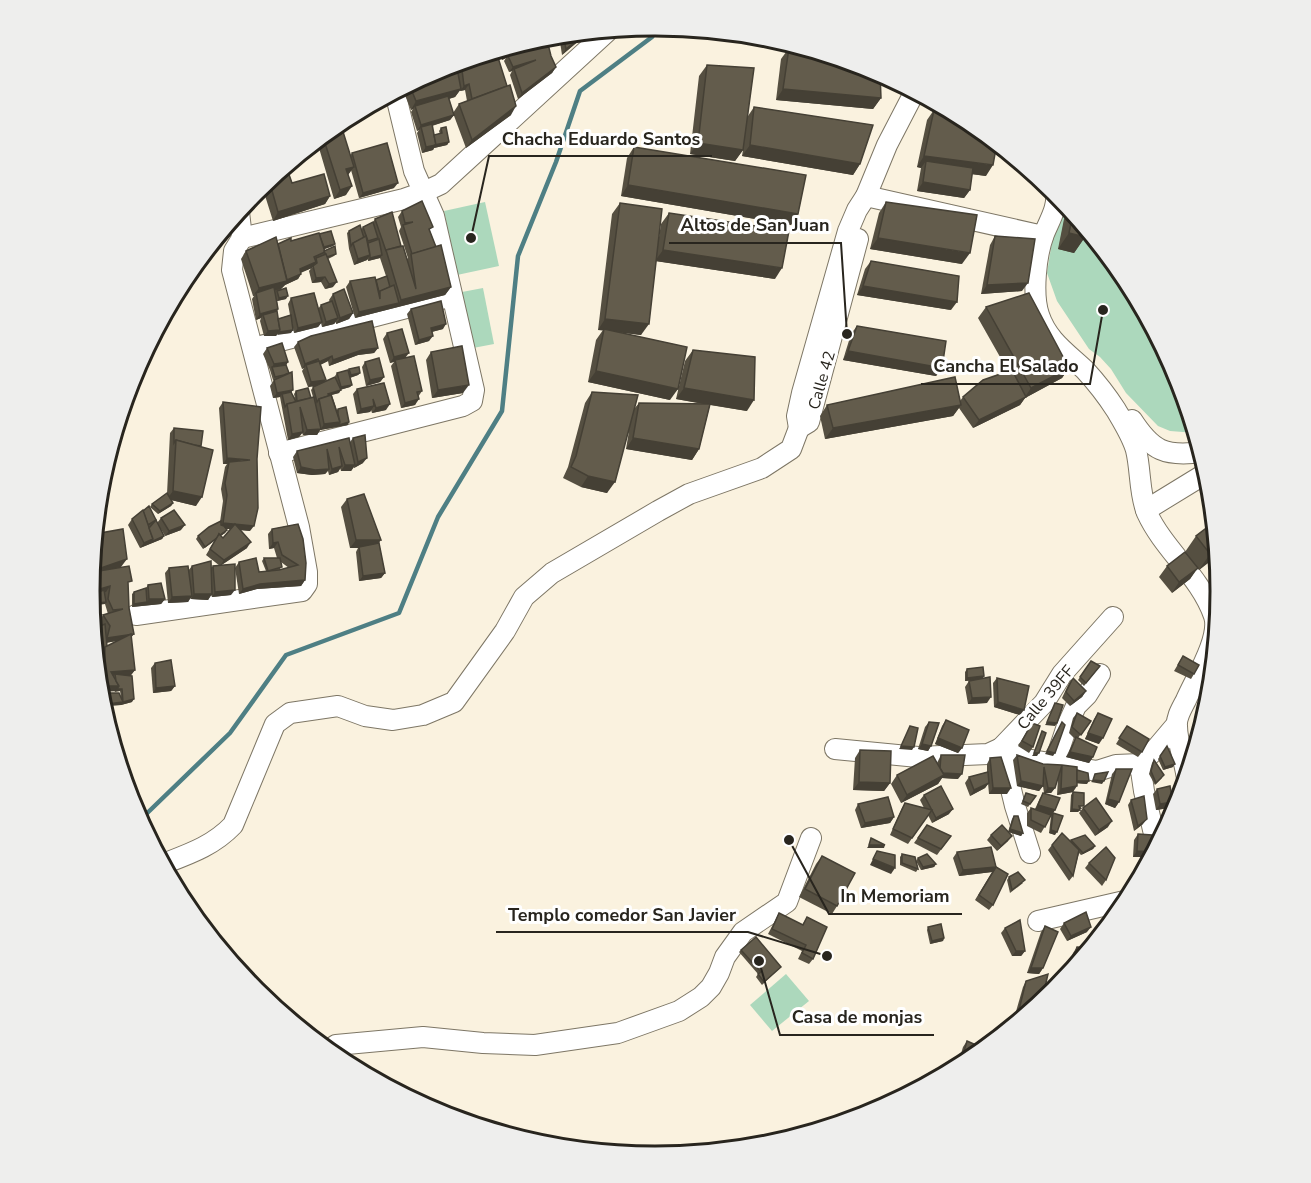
<svg xmlns="http://www.w3.org/2000/svg" width="1311" height="1183" viewBox="0 0 1311 1183" font-family="'Nunito Sans',sans-serif">
  <rect width="100%" height="100%" fill="#faf2df"/>
  <!-- green -->
  <g fill="#acd8bc">
    <path d="M 1064,201 L 1126,277 L 1179,375 L 1196,433 L 1170,431 L 1158,426 L 1126,393 L 1111,369 L 1100,357 L 1089,349 L 1057,301 L 1047,273 L 1053,235 Z"/>
    <path d="M 485,202 L 499,266 L 457,275 L 444,211 Z"/>
    <path d="M 483,288 L 494,344 L 473,348 L 462,292 Z"/>
    <path d="M 786,974 L 809,1001 L 772,1031 L 750,1005 Z"/>
  </g>
  <g fill="none" stroke-linecap="round" stroke-linejoin="round">
    <!-- stream -->
    <path stroke="#4e7f84" stroke-width="4.5" d="M 139,821 L 230,733 L 286,655 L 399,613 L 438,517 L 502,411 L 518,256 L 556,162 L 580,91 L 652,37 L 659,26"/>
    <defs>
      <g id="minor">
        <path d="M 1056,191 C 1058,208 1050,219 1044,234 C 1036,255 1032,294 1039,315 C 1047,340 1067,353 1085,370 C 1096,382 1107,396 1116,410 C 1123,422 1132,436 1136,450 C 1141,470 1139,494 1147,513 C 1164,550 1200,576 1214,616 C 1221,638 1195,679 1186,700 C 1182,708 1176,717 1177,726 C 1177,742 1185,762 1187,779"/>
        <path d="M 866,196 L 1043,236"/>
        <path d="M 242,238 L 404,199 L 424,192 L 441,184 L 609,30"/>
        <path d="M 253,348 L 452,296"/>
        <path d="M 1132,420 C 1152,451 1165,457 1202,452"/>
        <path d="M 799,428 L 797,416 L 802,393 L 848,231 L 857,210 L 866,196 L 887,145 L 915,91"/>
        <path d="M 799,428 L 809,422 L 858,239"/>
        <path d="M 279,453 L 463,406 L 472,401 L 474,390 L 434,216 L 414,171 L 395,92"/>
        <path d="M 1146,510 L 1208,472"/>
        <path d="M 136,615 L 302,591 L 307,584 L 307,572 L 299,527 L 232,270 L 234,251 L 242,238 L 239,212"/>
        <path d="M 835,749 L 918,757 L 988,754 L 1001,748 L 1026,759 L 1097,771 L 1116,765 L 1140,764 L 1154,751 L 1176,725"/>
        <path d="M 1140,764 L 1144,791 L 1157,847"/>
        <path d="M 1054,765 L 1067,726 L 1076,706 L 1087,695 L 1100,674"/>
        <path d="M 1030,853 L 1015,806 L 1001,748 L 1044,703 L 1062,674 L 1113,617"/>
        <path d="M 163,864 C 189,854 213,846 233,825 L 275,724 L 290,713 L 338,706 L 365,716 L 393,720 L 423,715 L 454,702 L 505,631 L 524,597 L 552,573 L 658,511 L 689,494 L 762,468 L 791,449 L 799,428"/>
        <path d="M 1038,921 L 1129,900"/>
        <path d="M 327,1051 L 336,1045 L 423,1037 L 483,1043 L 535,1045 L 618,1033 L 679,1011 L 701,997 L 711,987 L 719,973 L 725,957 L 743,932 L 787,902 L 811,838"/>
      </g>
    </defs>
    <!-- minor casing -->
    <use href="#minor" stroke="#7d7665" stroke-width="22"/>
    <!-- minor -->
    <use href="#minor" stroke="#fff" stroke-width="20"/>
  </g>
  <!-- wall -->
  <g fill="#554f41" fill-rule="evenodd">
    <path d="M 589,32 L 587,34 L 562,55 L 559,35 Z"/>
    <path d="M 545,36 L 547,36 L 546,36 L 551,56 L 556,67 L 552,73 L 518,99 L 510,75 L 512,71 L 509,72 L 504,61 L 506,58 L 502,60 L 499,50 Z"/>
    <path d="M 789,48 L 881,98 L 873,109 L 776,100 L 781,59 Z"/>
    <path d="M 496,51 L 511,115 L 466,148 L 453,113 L 454,115 L 450,120 L 432,126 L 434,135 L 440,134 L 439,131 L 441,128 L 449,142 L 447,145 L 434,148 L 433,150 L 422,153 L 417,133 L 419,130 L 417,131 L 411,112 L 413,109 L 411,110 L 402,88 L 439,68 L 458,73 L 457,63 ZM 460,90 L 460,91 L 465,90 L 467,101 L 459,104 L 453,113 L 449,99 L 455,97 Z"/>
    <path d="M 707,65 L 748,116 L 754,107 L 860,164 L 853,175 L 742,156 L 743,150 L 735,161 L 690,154 L 699,76 Z"/>
    <path d="M 938,104 L 986,176 L 972,174 L 970,190 L 964,198 L 917,191 L 921,168 L 917,167 L 927,120 Z"/>
    <path d="M 340,122 L 350,156 L 352,153 L 394,188 L 359,198 L 351,170 L 348,175 L 346,195 L 334,199 L 319,148 L 301,153 Z"/>
    <path d="M 634,147 L 798,214 L 791,225 L 621,196 L 627,158 Z"/>
    <path d="M 286,166 L 292,183 L 330,196 L 325,204 L 273,221 L 262,186 Z"/>
    <path d="M 886,202 L 962,264 L 870,249 L 879,213 Z"/>
    <path d="M 620,203 L 657,250 L 661,224 L 669,213 L 775,279 L 656,261 L 641,335 L 618,332 L 670,400 L 588,382 L 596,340 L 603,330 L 598,330 L 612,214 Z"/>
    <path d="M 1071,209 L 1087,229 L 1085,237 L 1074,253 L 1058,249 L 1064,219 Z"/>
    <path d="M 402,211 L 430,231 L 451,287 L 445,295 L 355,318 L 346,287 L 350,281 L 376,280 L 386,276 L 380,258 L 382,256 L 380,258 L 368,261 L 368,259 L 367,260 L 354,265 L 349,249 L 347,233 L 349,231 L 361,230 L 363,227 L 373,222 L 375,219 L 401,246 L 407,259 L 408,258 L 399,231 L 401,227 L 398,217 Z"/>
    <path d="M 319,234 L 335,244 L 333,246 L 324,249 L 324,251 L 336,254 L 334,256 L 328,259 L 333,287 L 325,289 L 321,282 L 312,283 L 309,271 L 313,266 L 312,268 L 301,272 L 301,274 L 298,279 L 285,285 L 281,289 L 286,299 L 277,301 L 278,309 L 277,311 L 278,319 L 290,315 L 288,304 L 291,298 L 318,309 L 321,305 L 330,302 L 329,300 L 333,294 L 353,313 L 349,319 L 336,324 L 336,322 L 334,324 L 322,327 L 321,323 L 318,327 L 294,333 L 292,323 L 291,333 L 277,334 L 276,336 L 264,336 L 260,321 L 261,318 L 256,320 L 252,299 L 254,296 L 253,296 L 241,259 L 246,251 Z"/>
    <path d="M 995,236 L 1022,291 L 981,294 L 990,245 Z"/>
    <path d="M 871,261 L 951,310 L 857,295 L 865,269 Z"/>
    <path d="M 986,307 L 1069,368 L 1062,378 L 1025,398 L 1020,405 L 973,428 L 959,408 L 953,416 L 825,439 L 820,416 L 827,405 L 960,401 L 963,397 L 1008,371 L 978,318 Z"/>
    <path d="M 411,309 L 443,329 L 432,332 L 429,341 L 415,345 L 407,314 Z"/>
    <path d="M 857,326 L 942,368 L 936,376 L 843,360 L 851,334 Z"/>
    <path d="M 387,333 L 406,358 L 422,391 L 418,397 L 415,405 L 401,408 L 391,366 L 394,362 L 390,363 L 383,339 Z"/>
    <path d="M 298,342 L 378,348 L 374,353 L 358,355 L 329,366 L 328,361 L 320,365 L 325,381 L 337,382 L 335,376 L 337,373 L 348,371 L 349,369 L 360,373 L 358,375 L 350,378 L 352,385 L 350,387 L 340,390 L 339,393 L 332,395 L 337,410 L 338,409 L 348,425 L 320,430 L 317,435 L 303,435 L 302,433 L 299,437 L 288,440 L 280,397 L 273,398 L 270,386 L 274,380 L 276,379 L 273,380 L 270,370 L 263,354 L 267,348 L 288,362 L 286,365 L 293,390 L 291,392 L 295,398 L 294,394 L 296,391 L 311,398 L 313,397 L 311,390 L 314,386 L 308,387 L 302,371 L 304,368 L 302,369 L 294,347 Z"/>
    <path d="M 693,350 L 747,411 L 710,405 L 699,449 L 692,460 L 626,449 L 629,431 L 607,493 L 581,487 L 563,478 L 568,467 L 585,403 L 592,392 L 634,409 L 639,403 L 703,404 L 676,399 L 685,361 Z"/>
    <path d="M 431,352 L 463,393 L 432,398 L 426,360 Z"/>
    <path d="M 365,362 L 384,377 L 380,382 L 366,386 L 362,367 Z"/>
    <path d="M 357,389 L 386,410 L 372,413 L 371,410 L 370,412 L 357,414 L 353,394 Z"/>
    <path d="M 223,402 L 250,531 L 241,530 L 247,548 L 220,566 L 231,595 L 212,597 L 211,595 L 208,600 L 191,599 L 190,598 L 188,602 L 168,603 L 165,573 L 169,568 L 188,571 L 192,566 L 211,568 L 213,566 L 220,566 L 206,555 L 215,540 L 203,549 L 196,539 L 198,536 L 220,522 L 223,501 L 221,489 L 225,467 L 227,464 L 223,464 L 219,408 ZM 226,529 L 230,529 L 223,538 L 220,536 L 225,533 L 227,530 Z"/>
    <path d="M 174,428 L 200,447 L 196,506 L 171,500 L 173,503 L 171,506 L 158,514 L 150,507 L 152,504 L 167,494 L 170,433 Z"/>
    <path d="M 353,438 L 363,463 L 354,468 L 354,467 L 351,471 L 341,471 L 340,468 L 338,472 L 329,475 L 328,471 L 325,474 L 312,475 L 297,473 L 293,457 L 297,451 L 350,442 Z"/>
    <path d="M 347,499 L 379,543 L 385,573 L 381,578 L 359,581 L 356,552 L 358,548 L 350,548 L 341,507 Z"/>
    <path d="M 161,518 L 181,530 L 165,536 L 161,529 L 164,536 L 162,539 L 140,548 L 128,525 L 132,519 L 157,523 Z"/>
    <path d="M 298,524 L 305,580 L 301,586 L 257,589 L 239,594 L 235,568 L 239,562 L 259,572 L 266,571 L 262,561 L 264,558 L 277,558 L 274,548 L 269,549 L 268,534 L 272,529 ZM 281,562 L 289,568 L 280,570 Z"/>
    <path d="M 1215,524 L 1218,554 L 1199,570 L 1197,568 L 1190,579 L 1172,593 L 1159,577 L 1167,566 L 1185,552 L 1196,536 Z"/>
    <path d="M 95,534 L 121,567 L 128,586 L 129,608 L 134,634 L 131,637 L 135,670 L 131,675 L 126,676 L 132,702 L 121,705 L 105,706 L 104,695 L 106,693 L 121,697 L 120,691 L 115,692 L 101,662 L 102,651 L 96,653 L 93,630 L 95,628 L 102,625 L 99,621 L 103,615 L 108,614 L 105,604 L 96,592 L 95,576 L 92,578 L 91,572 ZM 116,641 L 107,646 L 106,643 Z"/>
    <path d="M 148,585 L 165,599 L 161,604 L 132,607 L 132,594 L 134,592 L 146,588 Z"/>
    <path d="M 1183,656 L 1194,674 L 1191,679 L 1174,671 Z"/>
    <path d="M 1091,661 L 1100,666 L 1084,686 L 1078,680 Z"/>
    <path d="M 155,663 L 175,686 L 171,691 L 153,693 L 151,668 Z"/>
    <path d="M 967,669 L 984,676 L 983,678 L 987,703 L 968,704 L 965,687 L 969,681 L 975,680 L 965,681 L 965,672 Z"/>
    <path d="M 997,678 L 1020,715 L 994,707 L 993,683 Z"/>
    <path d="M 1073,678 L 1086,691 L 1082,697 L 1070,706 L 1062,698 L 1069,683 Z"/>
    <path d="M 1077,713 L 1091,721 L 1078,738 L 1093,757 L 1089,763 L 1066,757 L 1075,739 L 1069,733 L 1073,718 Z"/>
    <path d="M 1098,713 L 1099,744 L 1085,739 L 1094,719 Z"/>
    <path d="M 946,720 L 962,748 L 958,753 L 935,744 L 942,726 Z"/>
    <path d="M 929,722 L 931,746 L 928,751 L 918,749 L 925,727 Z"/>
    <path d="M 1032,723 L 1033,747 L 1029,753 L 1018,746 Z"/>
    <path d="M 1127,726 L 1142,752 L 1138,757 L 1116,744 Z"/>
    <path d="M 1167,746 L 1173,767 L 1163,770 L 1158,759 Z"/>
    <path d="M 860,750 L 890,783 L 884,791 L 853,790 L 855,758 Z"/>
    <path d="M 941,755 L 958,779 L 942,778 L 938,784 L 901,803 L 891,784 L 897,775 L 937,763 Z"/>
    <path d="M 1017,755 L 1043,764 L 1077,770 L 1087,784 L 1077,783 L 1073,792 L 1057,795 L 1058,778 L 1055,788 L 1051,793 L 1045,793 L 1055,810 L 1053,813 L 1055,835 L 1049,833 L 1051,816 L 1041,833 L 1027,826 L 1027,813 L 1031,808 L 1035,809 L 1040,798 L 1044,793 L 1043,786 L 1039,791 L 1017,786 L 1013,760 Z"/>
    <path d="M 990,758 L 1007,794 L 989,794 L 988,783 L 985,788 L 970,796 L 965,783 L 969,777 L 987,772 L 987,764 Z"/>
    <path d="M 1154,760 L 1162,778 L 1155,785 L 1149,774 L 1152,763 Z"/>
    <path d="M 1116,769 L 1119,802 L 1115,808 L 1105,804 L 1112,774 Z"/>
    <path d="M 1157,789 L 1173,802 L 1169,808 L 1156,810 L 1153,794 Z"/>
    <path d="M 1073,792 L 1082,809 L 1080,809 L 1078,812 L 1070,812 L 1071,795 Z"/>
    <path d="M 1026,793 L 1036,796 L 1028,807 L 1021,804 Z"/>
    <path d="M 924,795 L 949,814 L 932,823 L 928,815 L 908,844 L 890,835 L 902,808 L 905,803 L 924,808 L 920,800 Z"/>
    <path d="M 1131,800 L 1143,824 L 1134,831 L 1128,805 Z"/>
    <path d="M 858,804 L 894,817 L 890,823 L 861,828 L 855,810 Z"/>
    <path d="M 1083,808 L 1108,827 L 1095,836 L 1079,813 Z"/>
    <path d="M 1014,816 L 1023,833 L 1021,836 L 1009,832 L 1008,841 L 997,851 L 987,840 L 991,835 L 1008,832 L 1012,819 Z"/>
    <path d="M 927,825 L 951,836 L 937,855 L 914,843 Z"/>
    <path d="M 1138,834 L 1152,857 L 1149,857 L 1150,861 L 1134,891 L 1129,891 L 1135,876 L 1148,857 L 1133,857 L 1134,840 Z"/>
    <path d="M 1071,840 L 1095,846 L 1093,849 L 1081,855 L 1079,853 L 1073,876 L 1069,881 L 1048,850 L 1052,845 L 1070,841 Z"/>
    <path d="M 957,852 L 996,867 L 993,905 L 989,910 L 975,900 L 992,872 L 959,876 L 953,858 Z"/>
    <path d="M 902,854 L 918,869 L 916,872 L 900,865 L 900,857 Z"/>
    <path d="M 822,856 L 837,906 L 832,914 L 799,897 L 816,864 Z"/>
    <path d="M 918,858 L 936,864 L 934,867 L 921,870 L 916,861 Z"/>
    <path d="M 1089,863 L 1106,880 L 1102,886 L 1085,868 Z"/>
    <path d="M 1009,877 L 1023,883 L 1010,893 L 1007,880 Z"/>
    <path d="M 779,913 L 802,925 L 807,917 L 813,959 L 809,964 L 798,959 L 802,951 L 768,934 Z"/>
    <path d="M 1064,923 L 1087,932 L 1067,941 L 1060,929 Z"/>
    <path d="M 1045,926 L 1043,968 L 1039,974 L 1027,973 L 1041,932 Z"/>
    <path d="M 928,927 L 944,938 L 943,941 L 930,944 L 927,930 Z"/>
    <path d="M 1005,928 L 1025,951 L 1021,956 L 1012,956 L 1001,933 Z"/>
    <path d="M 1099,933 L 1104,933 L 1096,942 L 1095,938 Z"/>
    <path d="M 1077,947 L 1092,948 L 1072,972 L 1067,971 L 1073,953 Z"/>
    <path d="M 741,950 L 781,967 L 762,985 L 756,977 L 758,974 L 739,952 Z"/>
    <path d="M 1026,981 L 1041,1004 L 1026,1016 L 1015,1015 L 1023,987 Z"/>
    <path d="M 967,1041 L 985,1049 L 957,1067 L 963,1047 Z"/>
  </g>
  <!-- shaded-wall -->
  <g fill="#454035">
    <path d="M 587,32 L 589,32 L 562,55 L 566,49 Z"/>
    <path d="M 528,48 L 508,56 L 506,58 L 502,60 L 505,54 Z"/>
    <path d="M 536,60 L 514,69 L 512,71 L 509,72 L 513,67 Z"/>
    <path d="M 556,67 L 552,73 L 518,99 L 522,93 Z"/>
    <path d="M 469,84 L 465,90 L 460,91 L 464,86 Z"/>
    <path d="M 461,89 L 455,97 L 415,108 L 415,106 L 413,109 L 411,110 L 416,101 Z"/>
    <path d="M 783,89 L 881,98 L 873,109 L 776,100 Z"/>
    <path d="M 516,106 L 511,115 L 466,148 L 472,140 Z"/>
    <path d="M 454,115 L 450,120 L 421,129 L 421,127 L 419,130 L 417,131 L 421,125 Z"/>
    <path d="M 324,140 L 319,148 L 301,153 L 314,143 Z"/>
    <path d="M 449,142 L 447,145 L 434,148 L 433,150 L 422,153 L 426,147 Z"/>
    <path d="M 698,143 L 743,150 L 735,161 L 690,154 Z"/>
    <path d="M 750,145 L 860,164 L 853,175 L 742,156 Z"/>
    <path d="M 924,156 L 993,165 L 986,176 L 925,168 L 926,161 L 921,168 L 917,167 Z"/>
    <path d="M 354,167 L 348,175 L 346,169 Z"/>
    <path d="M 923,182 L 970,190 L 964,198 L 917,191 Z"/>
    <path d="M 398,183 L 394,188 L 359,198 L 363,193 Z"/>
    <path d="M 628,185 L 798,214 L 791,225 L 621,196 Z"/>
    <path d="M 352,186 L 346,195 L 334,199 L 340,190 Z"/>
    <path d="M 330,196 L 325,204 L 273,221 L 278,212 Z"/>
    <path d="M 1069,233 L 1085,237 L 1074,253 L 1058,249 Z"/>
    <path d="M 878,238 L 970,253 L 962,264 L 870,249 Z"/>
    <path d="M 335,244 L 333,246 L 322,250 L 324,247 Z"/>
    <path d="M 663,250 L 782,268 L 775,279 L 655,261 Z"/>
    <path d="M 370,255 L 367,260 L 354,265 L 358,259 Z"/>
    <path d="M 382,255 L 380,258 L 368,261 L 370,258 Z"/>
    <path d="M 316,262 L 312,268 L 296,275 L 300,269 Z"/>
    <path d="M 301,274 L 298,279 L 285,285 L 281,289 L 256,295 L 256,293 L 253,296 L 259,288 L 287,280 Z"/>
    <path d="M 325,277 L 321,282 L 312,283 L 316,278 Z"/>
    <path d="M 337,282 L 333,287 L 325,289 L 329,284 Z"/>
    <path d="M 1028,283 L 1022,291 L 981,294 L 987,285 Z"/>
    <path d="M 863,286 L 957,302 L 951,310 L 857,295 Z"/>
    <path d="M 451,287 L 445,295 L 355,318 L 359,312 L 399,303 L 401,300 Z"/>
    <path d="M 288,296 L 286,299 L 277,301 L 279,298 Z"/>
    <path d="M 278,309 L 274,314 L 263,315 L 261,318 L 256,320 L 260,314 Z"/>
    <path d="M 353,313 L 349,319 L 336,324 L 340,318 Z"/>
    <path d="M 338,318 L 334,324 L 322,327 L 326,322 Z"/>
    <path d="M 605,319 L 649,324 L 641,335 L 598,330 Z"/>
    <path d="M 322,322 L 318,327 L 294,333 L 298,328 Z"/>
    <path d="M 446,324 L 443,329 L 427,333 L 431,328 Z"/>
    <path d="M 280,330 L 276,336 L 264,336 L 268,331 Z"/>
    <path d="M 293,330 L 291,333 L 277,335 L 279,332 Z"/>
    <path d="M 433,336 L 429,341 L 415,345 L 419,340 Z"/>
    <path d="M 378,348 L 374,353 L 358,355 L 329,366 L 333,360 L 362,350 Z"/>
    <path d="M 848,351 L 942,368 L 936,376 L 843,360 Z"/>
    <path d="M 409,353 L 405,358 L 390,363 L 394,357 Z"/>
    <path d="M 332,356 L 328,361 L 316,367 L 319,362 Z"/>
    <path d="M 318,359 L 314,364 L 306,365 L 304,368 L 302,369 L 305,364 Z"/>
    <path d="M 288,362 L 285,367 L 272,367 L 274,364 Z"/>
    <path d="M 1069,368 L 1062,378 L 1025,398 L 1020,405 L 973,428 L 979,420 L 1025,397 L 1031,388 Z"/>
    <path d="M 596,371 L 678,389 L 670,400 L 588,382 Z"/>
    <path d="M 360,373 L 358,375 L 349,378 L 351,375 Z"/>
    <path d="M 384,377 L 380,382 L 366,386 L 370,380 Z"/>
    <path d="M 326,380 L 322,385 L 308,387 L 311,382 Z"/>
    <path d="M 352,385 L 350,387 L 339,390 L 341,387 Z"/>
    <path d="M 469,385 L 463,393 L 432,398 L 438,390 Z"/>
    <path d="M 684,388 L 754,400 L 747,411 L 676,399 Z"/>
    <path d="M 293,390 L 289,395 L 282,394 L 280,397 L 273,398 L 277,393 Z"/>
    <path d="M 341,390 L 339,393 L 326,396 L 328,394 Z"/>
    <path d="M 419,399 L 415,405 L 401,408 L 405,403 Z"/>
    <path d="M 390,404 L 386,410 L 372,413 L 376,408 Z"/>
    <path d="M 961,405 L 953,416 L 825,439 L 833,428 Z"/>
    <path d="M 374,406 L 370,412 L 357,414 L 361,409 Z"/>
    <path d="M 340,422 L 349,422 L 348,425 L 320,430 L 317,435 L 303,435 L 307,430 L 321,429 L 324,424 Z"/>
    <path d="M 303,432 L 299,437 L 288,440 L 292,434 Z"/>
    <path d="M 633,438 L 699,449 L 692,460 L 626,449 Z"/>
    <path d="M 227,458 L 250,460 L 229,462 L 227,464 L 223,464 Z"/>
    <path d="M 367,458 L 363,463 L 354,468 L 358,462 Z"/>
    <path d="M 345,465 L 355,465 L 351,471 L 341,471 Z"/>
    <path d="M 342,466 L 338,472 L 329,475 L 332,469 Z"/>
    <path d="M 301,467 L 329,469 L 325,474 L 312,475 L 297,473 Z"/>
    <path d="M 588,476 L 615,482 L 607,493 L 581,487 Z"/>
    <path d="M 173,491 L 202,497 L 196,506 L 167,499 Z"/>
    <path d="M 173,503 L 171,506 L 158,514 L 160,511 Z"/>
    <path d="M 223,523 L 254,526 L 250,531 L 219,528 Z"/>
    <path d="M 185,525 L 181,530 L 165,536 L 169,531 Z"/>
    <path d="M 227,530 L 225,533 L 203,549 L 205,547 Z"/>
    <path d="M 164,536 L 162,539 L 140,548 L 144,543 L 153,539 Z"/>
    <path d="M 356,540 L 381,540 L 375,548 L 359,547 L 358,548 L 350,548 Z"/>
    <path d="M 251,542 L 247,548 L 220,566 L 224,560 Z"/>
    <path d="M 278,542 L 274,548 L 269,549 L 273,543 Z"/>
    <path d="M 1217,548 L 1218,554 L 1216,557 L 1199,570 L 1210,554 Z"/>
    <path d="M 127,559 L 121,567 L 99,571 L 95,576 L 92,578 L 98,569 Z"/>
    <path d="M 1198,568 L 1190,579 L 1172,593 L 1179,582 Z"/>
    <path d="M 385,573 L 381,578 L 359,581 L 363,576 Z"/>
    <path d="M 305,580 L 301,586 L 257,589 L 239,594 L 243,589 L 260,584 Z"/>
    <path d="M 110,586 L 106,592 L 96,594 L 100,589 Z"/>
    <path d="M 235,590 L 231,595 L 212,597 L 215,592 Z"/>
    <path d="M 194,594 L 212,594 L 208,600 L 191,599 Z"/>
    <path d="M 192,596 L 188,602 L 168,603 L 172,597 Z"/>
    <path d="M 149,599 L 165,599 L 161,604 L 132,607 L 134,604 L 147,602 Z"/>
    <path d="M 106,602 L 105,604 L 91,606 L 91,604 Z"/>
    <path d="M 134,634 L 130,639 L 104,643 L 107,638 Z"/>
    <path d="M 104,648 L 102,651 L 96,653 L 95,651 Z"/>
    <path d="M 135,670 L 131,675 L 116,677 L 115,674 L 113,677 L 111,672 Z"/>
    <path d="M 984,676 L 982,679 L 965,681 L 967,678 Z"/>
    <path d="M 99,686 L 119,686 L 122,689 L 120,691 L 99,692 Z"/>
    <path d="M 175,686 L 171,691 L 153,693 L 156,688 Z"/>
    <path d="M 1086,691 L 1082,697 L 1070,706 L 1074,701 Z"/>
    <path d="M 991,697 L 987,703 L 968,704 L 972,698 Z"/>
    <path d="M 134,699 L 132,702 L 121,705 L 105,706 L 107,704 Z"/>
    <path d="M 998,702 L 1024,710 L 1020,715 L 994,707 Z"/>
    <path d="M 1047,722 L 1057,723 L 1055,726 L 1045,725 Z"/>
    <path d="M 1088,733 L 1103,738 L 1099,744 L 1085,739 Z"/>
    <path d="M 938,738 L 962,748 L 958,753 L 935,744 Z"/>
    <path d="M 922,744 L 931,746 L 928,751 L 918,749 Z"/>
    <path d="M 901,746 L 914,747 L 912,750 L 899,749 Z"/>
    <path d="M 1047,751 L 1055,753 L 1053,756 L 1045,754 Z"/>
    <path d="M 1070,752 L 1093,757 L 1089,763 L 1066,757 Z"/>
    <path d="M 1034,753 L 1039,753 L 1037,756 L 1032,756 Z"/>
    <path d="M 1175,764 L 1173,767 L 1163,770 L 1165,767 Z"/>
    <path d="M 939,773 L 962,774 L 958,779 L 942,778 L 938,784 L 901,803 L 907,795 Z"/>
    <path d="M 1093,780 L 1104,781 L 1102,784 L 1091,782 Z"/>
    <path d="M 1021,781 L 1043,786 L 1039,791 L 1017,786 Z"/>
    <path d="M 1075,781 L 1089,781 L 1087,784 L 1073,783 Z"/>
    <path d="M 859,782 L 890,783 L 884,791 L 853,790 Z"/>
    <path d="M 989,783 L 985,788 L 970,796 L 974,790 Z"/>
    <path d="M 1077,786 L 1073,792 L 1057,795 L 1061,789 Z"/>
    <path d="M 993,788 L 1011,788 L 1007,794 L 989,794 Z"/>
    <path d="M 1048,788 L 1055,788 L 1051,793 L 1044,793 Z"/>
    <path d="M 1108,799 L 1119,802 L 1115,808 L 1105,804 Z"/>
    <path d="M 1173,802 L 1169,808 L 1156,810 L 1160,804 Z"/>
    <path d="M 1038,805 L 1055,810 L 1051,816 L 1034,811 Z"/>
    <path d="M 953,809 L 949,814 L 932,823 L 936,818 Z"/>
    <path d="M 1072,809 L 1080,810 L 1078,812 L 1070,812 Z"/>
    <path d="M 894,817 L 890,823 L 861,828 L 865,823 Z"/>
    <path d="M 1147,819 L 1143,824 L 1134,831 L 1138,826 Z"/>
    <path d="M 1112,821 L 1108,827 L 1095,836 L 1099,830 Z"/>
    <path d="M 1010,829 L 1023,833 L 1021,836 L 1008,832 Z"/>
    <path d="M 1051,830 L 1057,832 L 1055,835 L 1049,833 Z"/>
    <path d="M 1012,836 L 1008,841 L 997,851 L 1001,846 Z"/>
    <path d="M 869,845 L 885,845 L 884,848 L 867,848 Z"/>
    <path d="M 1095,846 L 1093,849 L 1081,855 L 1083,853 Z"/>
    <path d="M 1137,851 L 1155,852 L 1152,857 L 1133,857 Z"/>
    <path d="M 873,859 L 895,868 L 891,874 L 870,865 Z"/>
    <path d="M 936,864 L 934,867 L 921,870 L 923,867 Z"/>
    <path d="M 996,867 L 992,872 L 959,876 L 963,870 Z"/>
    <path d="M 1133,886 L 1137,886 L 1134,891 L 1129,891 Z"/>
    <path d="M 1091,927 L 1087,932 L 1067,941 L 1071,936 Z"/>
    <path d="M 944,938 L 943,941 L 930,944 L 932,941 Z"/>
    <path d="M 1016,951 L 1025,951 L 1021,956 L 1012,956 Z"/>
    <path d="M 1071,965 L 1076,967 L 1072,972 L 1067,971 Z"/>
    <path d="M 1031,968 L 1043,968 L 1039,974 L 1027,973 Z"/>
    <path d="M 1019,1010 L 1033,1011 L 1026,1016 L 1015,1015 Z"/>
    <path d="M 961,1062 L 968,1063 L 960,1068 L 957,1067 Z"/>
  </g>
  <!-- building -->
  <g fill="#635c4c" stroke="#454035" stroke-width="1.5">
    <path d="M 587,32 L 566,49 L 563,35 Z"/>
    <path d="M 546,36 L 551,56 L 556,67 L 522,93 L 514,69 L 536,60 L 513,67 L 508,56 L 528,48 L 505,54 L 504,49 Z"/>
    <path d="M 789,48 L 861,65 L 872,69 L 880,73 L 881,98 L 783,89 Z"/>
    <path d="M 496,51 L 507,86 L 472,99 L 469,84 L 464,86 L 461,62 Z"/>
    <path d="M 456,63 L 461,89 L 416,101 L 409,84 L 439,68 Z"/>
    <path d="M 707,65 L 754,68 L 743,150 L 698,143 Z"/>
    <path d="M 510,85 L 516,106 L 472,140 L 459,104 Z"/>
    <path d="M 448,96 L 454,115 L 421,125 L 415,106 Z"/>
    <path d="M 938,104 L 970,121 L 997,143 L 993,165 L 924,156 L 934,110 Z"/>
    <path d="M 754,107 L 873,125 L 860,164 L 750,145 Z"/>
    <path d="M 340,122 L 354,167 L 346,169 L 352,186 L 340,190 L 324,140 L 314,143 Z"/>
    <path d="M 432,124 L 436,145 L 426,147 L 421,127 Z"/>
    <path d="M 446,127 L 449,142 L 434,145 L 436,145 L 434,135 L 442,133 L 441,128 Z"/>
    <path d="M 387,143 L 398,183 L 363,193 L 352,153 Z"/>
    <path d="M 634,147 L 806,175 L 798,214 L 628,185 Z"/>
    <path d="M 926,161 L 973,168 L 970,190 L 923,182 Z"/>
    <path d="M 286,166 L 292,183 L 324,174 L 330,196 L 278,212 L 269,180 Z"/>
    <path d="M 422,201 L 433,227 L 429,229 L 436,247 L 412,254 L 403,225 L 413,222 L 405,223 L 402,211 Z"/>
    <path d="M 886,202 L 977,215 L 970,253 L 878,238 Z"/>
    <path d="M 620,203 L 662,209 L 649,324 L 605,319 Z"/>
    <path d="M 392,212 L 401,246 L 386,250 L 386,251 L 375,219 Z"/>
    <path d="M 669,213 L 789,231 L 782,268 L 663,250 Z"/>
    <path d="M 1073,213 L 1087,229 L 1085,237 L 1069,233 Z"/>
    <path d="M 373,222 L 378,238 L 368,241 L 363,227 Z"/>
    <path d="M 360,225 L 364,238 L 353,243 L 351,246 L 349,231 Z"/>
    <path d="M 331,231 L 335,244 L 324,247 L 319,234 Z"/>
    <path d="M 319,233 L 325,252 L 314,257 L 316,262 L 300,269 L 301,274 L 287,280 L 278,244 L 291,238 L 291,241 Z"/>
    <path d="M 366,236 L 370,255 L 358,259 L 353,243 Z"/>
    <path d="M 995,236 L 1035,239 L 1028,283 L 987,285 Z"/>
    <path d="M 276,237 L 287,281 L 259,288 L 246,251 Z"/>
    <path d="M 379,239 L 382,255 L 370,258 L 370,255 L 368,243 Z"/>
    <path d="M 441,245 L 451,287 L 401,300 L 386,250 L 403,246 L 416,289 L 411,254 Z"/>
    <path d="M 335,246 L 336,254 L 327,257 L 324,251 Z"/>
    <path d="M 326,254 L 337,282 L 329,284 L 325,277 L 316,278 L 313,266 L 317,263 L 316,258 Z"/>
    <path d="M 871,261 L 959,276 L 957,302 L 863,286 Z"/>
    <path d="M 387,276 L 390,287 L 379,292 L 376,280 Z"/>
    <path d="M 375,277 L 380,299 L 380,291 L 394,285 L 399,303 L 359,312 L 350,281 Z"/>
    <path d="M 274,287 L 278,309 L 260,314 L 256,293 Z"/>
    <path d="M 286,288 L 288,296 L 279,298 L 277,291 Z"/>
    <path d="M 344,289 L 353,313 L 340,318 L 333,294 Z"/>
    <path d="M 314,293 L 322,322 L 298,328 L 291,298 Z"/>
    <path d="M 1029,293 L 1069,368 L 1031,388 L 986,307 Z"/>
    <path d="M 332,301 L 338,318 L 326,322 L 321,305 Z"/>
    <path d="M 441,301 L 446,324 L 431,328 L 433,336 L 419,340 L 411,309 Z"/>
    <path d="M 277,311 L 280,330 L 268,331 L 263,315 Z"/>
    <path d="M 291,315 L 293,330 L 279,332 L 280,330 L 278,319 Z"/>
    <path d="M 372,321 L 378,348 L 362,350 L 333,360 L 332,356 L 319,362 L 318,359 L 305,364 L 298,342 L 311,336 Z"/>
    <path d="M 857,326 L 946,341 L 942,368 L 848,351 Z"/>
    <path d="M 402,329 L 409,353 L 394,357 L 387,333 Z"/>
    <path d="M 604,329 L 687,347 L 678,389 L 596,371 Z"/>
    <path d="M 282,343 L 288,362 L 274,364 L 267,348 Z"/>
    <path d="M 462,346 L 469,385 L 438,390 L 431,352 Z"/>
    <path d="M 693,350 L 755,357 L 754,400 L 684,388 Z"/>
    <path d="M 414,356 L 422,391 L 417,392 L 419,399 L 405,403 L 395,360 Z"/>
    <path d="M 379,358 L 384,377 L 370,380 L 365,362 Z"/>
    <path d="M 319,361 L 326,380 L 311,382 L 306,365 Z"/>
    <path d="M 286,365 L 289,373 L 284,375 L 275,377 L 272,367 Z"/>
    <path d="M 359,367 L 360,373 L 351,375 L 349,369 Z"/>
    <path d="M 348,370 L 352,385 L 341,387 L 337,373 Z"/>
    <path d="M 1012,370 L 1026,397 L 979,420 L 963,397 L 983,380 Z"/>
    <path d="M 292,372 L 293,390 L 277,393 L 274,380 Z"/>
    <path d="M 335,377 L 341,390 L 328,394 L 329,396 L 319,399 L 317,402 L 313,387 Z"/>
    <path d="M 955,377 L 961,405 L 833,428 L 827,405 Z"/>
    <path d="M 384,383 L 390,404 L 376,408 L 373,399 L 374,406 L 361,409 L 357,389 Z"/>
    <path d="M 308,388 L 311,398 L 297,401 L 296,391 Z"/>
    <path d="M 291,392 L 296,402 L 287,404 L 285,407 L 282,394 Z"/>
    <path d="M 592,392 L 638,395 L 615,482 L 588,476 L 571,467 L 576,456 Z"/>
    <path d="M 331,395 L 340,422 L 324,424 L 319,399 Z"/>
    <path d="M 314,397 L 321,429 L 307,430 L 300,407 L 303,432 L 292,434 L 287,404 Z"/>
    <path d="M 223,402 L 261,407 L 257,459 L 258,508 L 254,526 L 223,523 L 227,495 L 225,483 L 229,462 L 250,460 L 227,458 Z"/>
    <path d="M 639,403 L 710,404 L 699,449 L 633,438 Z"/>
    <path d="M 346,407 L 349,422 L 339,425 L 340,422 L 338,414 L 338,409 Z"/>
    <path d="M 174,428 L 203,431 L 201,446 L 194,445 L 176,440 L 174,443 Z"/>
    <path d="M 365,435 L 367,458 L 358,462 L 353,438 Z"/>
    <path d="M 349,438 L 355,465 L 345,465 L 339,447 L 342,466 L 332,469 L 327,449 L 329,469 L 315,470 L 301,467 L 297,451 Z"/>
    <path d="M 176,440 L 213,450 L 202,497 L 173,491 Z"/>
    <path d="M 167,493 L 173,503 L 160,511 L 152,504 Z"/>
    <path d="M 364,494 L 381,540 L 356,540 L 347,499 Z"/>
    <path d="M 149,506 L 156,520 L 148,525 L 143,511 Z"/>
    <path d="M 143,510 L 153,539 L 144,543 L 132,519 Z"/>
    <path d="M 174,510 L 185,525 L 169,531 L 161,518 Z"/>
    <path d="M 156,520 L 164,536 L 151,542 L 153,539 L 149,528 Z"/>
    <path d="M 221,521 L 221,525 L 224,526 L 227,530 L 220,535 L 219,534 L 218,537 L 205,547 L 198,536 L 209,527 Z"/>
    <path d="M 1213,523 L 1215,524 L 1217,548 L 1210,554 L 1196,536 Z"/>
    <path d="M 235,524 L 251,542 L 224,560 L 210,549 L 219,534 L 223,538 Z"/>
    <path d="M 298,524 L 303,539 L 306,563 L 305,580 L 260,584 L 243,589 L 239,562 L 256,558 L 259,572 L 279,570 L 298,565 L 282,555 L 278,542 L 273,543 L 272,529 Z"/>
    <path d="M 123,529 L 127,559 L 98,569 L 94,541 L 95,534 Z"/>
    <path d="M 379,543 L 385,573 L 363,576 L 359,547 Z"/>
    <path d="M 1185,552 L 1198,568 L 1179,582 L 1167,566 Z"/>
    <path d="M 264,558 L 280,558 L 282,567 L 268,571 Z"/>
    <path d="M 211,561 L 212,594 L 194,594 L 192,566 Z"/>
    <path d="M 235,564 L 235,590 L 215,592 L 213,566 Z"/>
    <path d="M 129,566 L 132,581 L 128,582 L 129,608 L 134,634 L 107,638 L 110,626 L 103,615 L 123,609 L 113,610 L 108,599 L 110,586 L 100,589 L 99,571 Z"/>
    <path d="M 188,566 L 192,596 L 172,597 L 169,568 Z"/>
    <path d="M 161,583 L 165,599 L 149,599 L 148,585 Z"/>
    <path d="M 146,588 L 147,602 L 134,604 L 134,592 Z"/>
    <path d="M 104,590 L 106,602 L 91,604 L 90,595 Z"/>
    <path d="M 105,624 L 107,646 L 104,648 L 95,651 L 94,633 L 95,628 Z"/>
    <path d="M 131,634 L 135,670 L 111,672 L 119,686 L 99,686 L 96,662 L 105,662 L 105,647 Z"/>
    <path d="M 1183,656 L 1199,665 L 1194,674 L 1178,665 Z"/>
    <path d="M 171,660 L 175,686 L 156,688 L 155,663 Z"/>
    <path d="M 1091,661 L 1100,666 L 1086,683 L 1080,677 Z"/>
    <path d="M 983,667 L 984,676 L 967,678 L 967,669 Z"/>
    <path d="M 115,674 L 132,676 L 134,699 L 123,702 L 107,704 L 106,693 L 119,693 L 123,702 L 122,689 L 117,689 L 119,686 L 116,681 Z"/>
    <path d="M 990,677 L 991,697 L 972,698 L 969,681 Z"/>
    <path d="M 997,678 L 1029,686 L 1024,710 L 998,702 Z"/>
    <path d="M 1073,678 L 1086,691 L 1074,701 L 1066,692 Z"/>
    <path d="M 1055,703 L 1063,705 L 1057,723 L 1047,722 Z"/>
    <path d="M 1077,713 L 1091,721 L 1081,735 L 1072,727 Z"/>
    <path d="M 1098,713 L 1112,719 L 1103,738 L 1088,733 Z"/>
    <path d="M 946,720 L 969,730 L 962,748 L 938,738 Z"/>
    <path d="M 929,722 L 939,723 L 931,746 L 922,744 Z"/>
    <path d="M 1062,722 L 1065,725 L 1055,753 L 1047,751 Z"/>
    <path d="M 1032,723 L 1040,726 L 1033,747 L 1022,741 Z"/>
    <path d="M 910,726 L 918,728 L 914,747 L 901,746 Z"/>
    <path d="M 1127,726 L 1149,739 L 1142,752 L 1119,738 Z"/>
    <path d="M 1042,731 L 1046,733 L 1039,753 L 1034,753 Z"/>
    <path d="M 1076,737 L 1097,747 L 1093,757 L 1070,752 Z"/>
    <path d="M 1167,746 L 1175,764 L 1165,767 L 1160,756 Z"/>
    <path d="M 860,750 L 891,751 L 890,783 L 859,782 Z"/>
    <path d="M 941,755 L 965,755 L 962,774 L 943,773 L 940,768 Z"/>
    <path d="M 1017,755 L 1043,764 L 1062,765 L 1077,767 L 1077,786 L 1061,789 L 1062,765 L 1055,788 L 1048,788 L 1044,767 L 1043,786 L 1021,781 Z"/>
    <path d="M 933,756 L 944,775 L 907,795 L 897,775 Z"/>
    <path d="M 1001,757 L 1011,788 L 993,788 L 990,758 Z"/>
    <path d="M 1154,760 L 1164,775 L 1156,783 L 1151,771 Z"/>
    <path d="M 1116,769 L 1132,769 L 1119,802 L 1108,799 Z"/>
    <path d="M 1077,770 L 1088,773 L 1089,781 L 1077,781 Z"/>
    <path d="M 988,772 L 989,783 L 974,790 L 969,777 Z"/>
    <path d="M 1108,772 L 1104,781 L 1093,780 L 1095,774 Z"/>
    <path d="M 941,786 L 953,809 L 936,818 L 924,795 Z"/>
    <path d="M 1170,786 L 1173,802 L 1160,804 L 1157,789 Z"/>
    <path d="M 1073,792 L 1084,793 L 1084,806 L 1079,806 L 1080,810 L 1072,809 Z"/>
    <path d="M 1026,793 L 1036,796 L 1030,804 L 1023,801 Z"/>
    <path d="M 1043,793 L 1060,798 L 1055,810 L 1038,805 Z"/>
    <path d="M 1144,796 L 1147,819 L 1138,826 L 1131,800 Z"/>
    <path d="M 888,797 L 894,817 L 865,823 L 858,804 Z"/>
    <path d="M 1096,798 L 1112,821 L 1099,830 L 1083,808 Z"/>
    <path d="M 905,803 L 932,810 L 912,838 L 893,829 Z"/>
    <path d="M 1031,808 L 1051,815 L 1045,827 L 1031,820 Z"/>
    <path d="M 1053,813 L 1063,816 L 1057,832 L 1051,830 Z"/>
    <path d="M 1014,816 L 1018,816 L 1023,833 L 1010,829 Z"/>
    <path d="M 927,825 L 951,836 L 941,849 L 918,838 Z"/>
    <path d="M 1002,825 L 1012,836 L 1001,846 L 991,835 Z"/>
    <path d="M 1062,833 L 1079,850 L 1073,876 L 1052,845 Z"/>
    <path d="M 1138,834 L 1152,835 L 1157,848 L 1155,852 L 1137,851 Z"/>
    <path d="M 1085,835 L 1095,846 L 1083,853 L 1071,840 Z"/>
    <path d="M 871,838 L 885,845 L 869,845 Z"/>
    <path d="M 991,847 L 996,867 L 963,870 L 957,852 Z"/>
    <path d="M 1106,847 L 1115,858 L 1106,880 L 1089,863 Z"/>
    <path d="M 877,851 L 895,855 L 895,868 L 873,859 Z"/>
    <path d="M 902,854 L 915,857 L 918,869 L 902,863 Z"/>
    <path d="M 927,854 L 936,864 L 923,867 L 918,858 Z"/>
    <path d="M 822,856 L 855,873 L 837,906 L 805,889 Z"/>
    <path d="M 1148,857 L 1150,861 L 1137,886 L 1133,886 L 1139,871 Z"/>
    <path d="M 996,867 L 1008,874 L 993,905 L 979,895 Z"/>
    <path d="M 1018,872 L 1025,880 L 1012,890 L 1009,877 Z"/>
    <path d="M 1086,912 L 1091,927 L 1071,936 L 1064,923 Z"/>
    <path d="M 779,913 L 803,925 L 807,917 L 827,927 L 813,959 L 802,953 L 806,945 L 772,929 Z"/>
    <path d="M 1020,920 L 1025,951 L 1016,951 L 1005,928 Z"/>
    <path d="M 941,924 L 944,938 L 932,941 L 928,927 Z"/>
    <path d="M 1045,926 L 1058,932 L 1043,968 L 1031,968 Z"/>
    <path d="M 1099,933 L 1104,933 L 1100,937 Z"/>
    <path d="M 756,937 L 781,967 L 764,982 L 758,974 L 761,972 L 741,950 Z"/>
    <path d="M 1077,947 L 1092,948 L 1076,967 L 1071,965 Z"/>
    <path d="M 1048,974 L 1041,1004 L 1033,1011 L 1019,1010 L 1026,981 Z"/>
    <path d="M 1051,984 L 1058,989 L 1044,1001 Z"/>
    <path d="M 967,1041 L 985,1049 L 968,1063 L 961,1062 Z"/>
  </g>
  <g text-anchor="middle" stroke-width="6" stroke-linejoin="round" paint-order="stroke">
    <!-- street labels -->
    <g font-size="16" fill="#28251e" stroke="#fff">
      <text transform="translate(821 380) rotate(-74)" y="6">Calle 42</text>
      <text transform="translate(1045 697) rotate(-50)" y="6">Calle 39FF</text>
    </g>
  </g>
  <!-- crop -->
  <path d="M0 0H1311V1183H0ZM100 591a555 555 0 1 1 1110 0a555 555 0 1 1-1110 0Z" fill="#eeeeed" fill-rule="evenodd"/>
  <path fill="none" stroke="#28251e" stroke-width="3" d="M100 591a555 555 0 1 1 1110 0a555 555 0 1 1-1110 0Z"/>
  <!-- callouts -->
  <path fill="none" stroke="#28251e" stroke-width="2" d="M471 238L489 156H712M847 334L841 243H669M1103 310L1090 384H921M789 840L829 914H962M827 956L748 932H496M759 961L780 1035H934"/>
  <g fill="#28251e" stroke="#fff" stroke-width="2">
    <circle cx="471" cy="238" r="6"/>
    <circle cx="847" cy="334" r="6"/>
    <circle cx="1103" cy="310" r="6"/>
    <circle cx="789" cy="840" r="6"/>
    <circle cx="827" cy="956" r="6"/>
    <circle cx="759" cy="961" r="6"/>
  </g>
  <g font-size="18" text-anchor="middle" font-weight="bold" fill="#28251e" stroke="#fff" stroke-width="6" stroke-linejoin="round" paint-order="stroke">
    <text x="601" y="145">Chacha Eduardo Santos</text>
    <text x="755" y="231">Altos de San Juan</text>
    <text x="1006" y="372">Cancha El Salado</text>
    <text x="895" y="902">In Memoriam</text>
    <text x="622" y="921">Templo comedor San Javier</text>
    <text x="857" y="1023">Casa de monjas</text>
  </g>
</svg>
